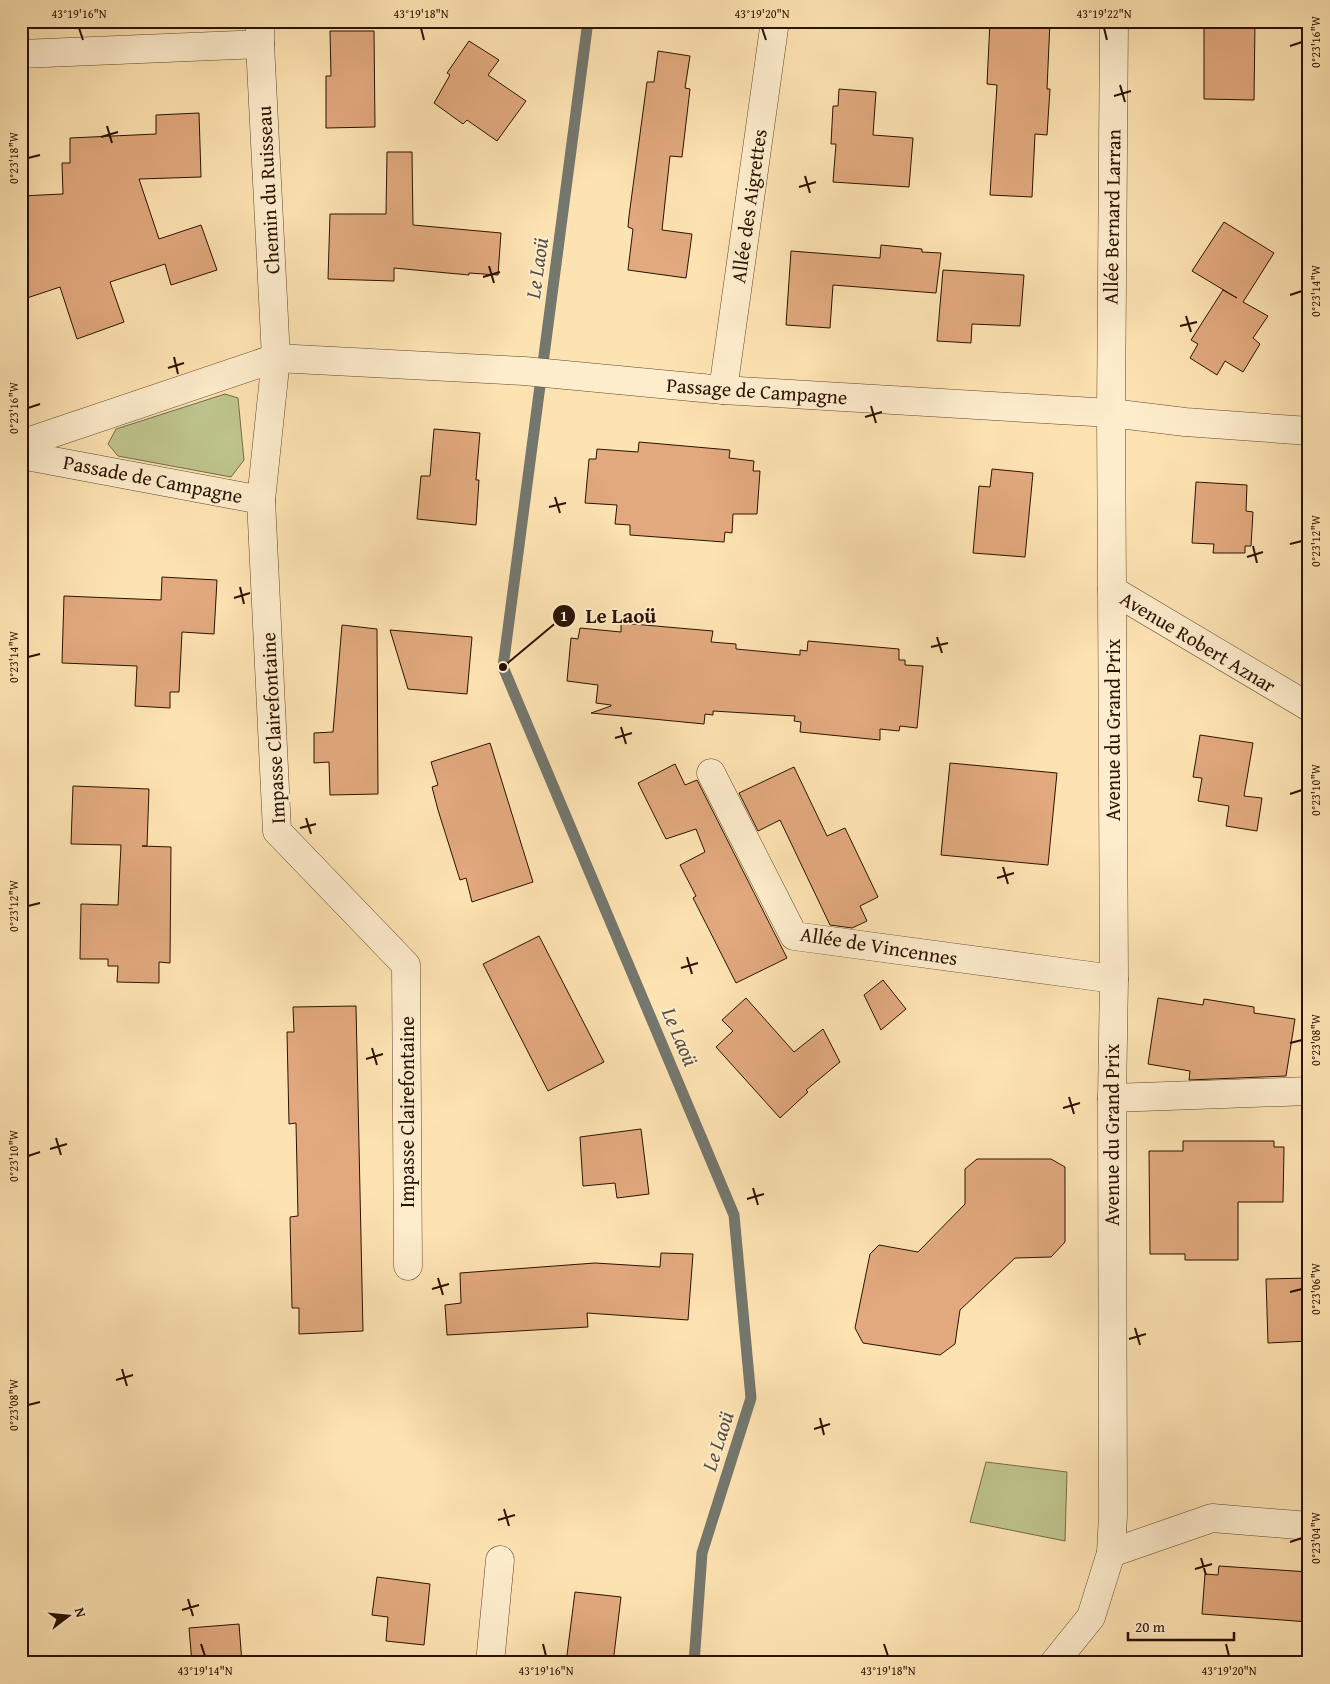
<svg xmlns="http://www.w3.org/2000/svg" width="1330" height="1684" viewBox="0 0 1330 1684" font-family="'Gentium Book Plus',serif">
  <rect width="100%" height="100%" fill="#fee3b2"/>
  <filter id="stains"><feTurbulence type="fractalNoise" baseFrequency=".004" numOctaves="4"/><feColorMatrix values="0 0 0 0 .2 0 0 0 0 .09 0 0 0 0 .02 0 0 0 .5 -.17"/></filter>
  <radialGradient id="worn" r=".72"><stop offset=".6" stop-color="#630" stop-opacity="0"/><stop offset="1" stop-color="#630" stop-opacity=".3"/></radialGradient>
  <!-- green -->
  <g fill="#bfc48d" stroke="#756b46">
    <path d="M 225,394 L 238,398 L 244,460 L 231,477 L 118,456 L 108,444 L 116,429 Z"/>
    <path d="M 986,1462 L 1067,1472 L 1065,1541 L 970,1522 Z"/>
  </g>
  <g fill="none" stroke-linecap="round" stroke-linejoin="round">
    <!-- stream -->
    <path stroke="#74776e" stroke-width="11" d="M 588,21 L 503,667 L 734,1215 L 751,1398 L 702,1553 L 694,1663"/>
  </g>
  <!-- building -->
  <g fill="#e1a97d" stroke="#2b1200">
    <path d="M 990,21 L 1050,21 L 1047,89 L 1050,89 L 1047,135 L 1035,134 L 1032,197 L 990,195 L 997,85 L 987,84 Z"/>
    <path d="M 1204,21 L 1255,21 L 1254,100 L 1204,99 Z"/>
    <path d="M 330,31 L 374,31 L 375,127 L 326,128 L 326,76 L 331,76 Z"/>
    <path d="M 469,41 L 499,60 L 488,75 L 526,101 L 497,141 L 467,120 L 463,124 L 434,103 L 450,75 L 447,73 Z"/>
    <path d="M 658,51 L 690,56 L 685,88 L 690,89 L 682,157 L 670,156 L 662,230 L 692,234 L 686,278 L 628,270 L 633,229 L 628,227 L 629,216 L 647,82 L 654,82 Z"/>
    <path d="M 839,89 L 876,92 L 873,135 L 913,138 L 909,187 L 833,182 L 836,144 L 831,144 L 833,106 L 838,106 Z"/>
    <path d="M 199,113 L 201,177 L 139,179 L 159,239 L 201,225 L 217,270 L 171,285 L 165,264 L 110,282 L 124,322 L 77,339 L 60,287 L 21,300 L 21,196 L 63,194 L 62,163 L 70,163 L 70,138 L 156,134 L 156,115 Z"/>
    <path d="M 387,152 L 412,152 L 413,225 L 501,233 L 498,275 L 469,273 L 469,275 L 394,268 L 394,281 L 328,279 L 330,214 L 386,214 Z"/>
    <path d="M 1224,222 L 1274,253 L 1243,302 L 1268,316 L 1253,338 L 1260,344 L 1243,372 L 1225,361 L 1217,375 L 1190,358 L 1198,344 L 1191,340 L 1223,290 L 1237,298 L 1192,271 Z"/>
    <path d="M 881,245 L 922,249 L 922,252 L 941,253 L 936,293 L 833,285 L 830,328 L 786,325 L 791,251 L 880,258 Z"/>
    <path d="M 943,270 L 1024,275 L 1020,326 L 972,324 L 971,343 L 937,341 Z"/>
    <path d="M 434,429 L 480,433 L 476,480 L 479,480 L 476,525 L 417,519 L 421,476 L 430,476 Z"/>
    <path d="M 639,442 L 730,450 L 729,458 L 754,461 L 753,471 L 760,471 L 757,514 L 733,514 L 732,533 L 725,532 L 724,542 L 630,535 L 630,525 L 615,524 L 617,505 L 585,503 L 589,459 L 596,459 L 597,449 L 638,452 Z"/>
    <path d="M 992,469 L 1033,473 L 1025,557 L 973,553 L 979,486 L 990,487 Z"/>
    <path d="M 1196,482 L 1247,485 L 1246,511 L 1253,512 L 1251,546 L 1245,546 L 1245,553 L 1213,553 L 1214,544 L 1192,543 Z"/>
    <path d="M 162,577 L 217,580 L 214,634 L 182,632 L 179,692 L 170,692 L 170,708 L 135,706 L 137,666 L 62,663 L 64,596 L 161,600 Z"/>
    <path d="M 621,623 L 713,631 L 711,642 L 736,644 L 736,649 L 800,655 L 800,650 L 807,651 L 808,641 L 899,649 L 899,660 L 905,660 L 905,665 L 923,666 L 917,728 L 900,726 L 899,731 L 880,729 L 880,740 L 800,732 L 801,722 L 794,721 L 795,716 L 713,711 L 713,715 L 705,714 L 704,724 L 591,713 L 611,706 L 611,705 L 596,703 L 598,685 L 567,681 L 571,638 L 578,639 L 580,628 L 621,632 Z"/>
    <path d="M 342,625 L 377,629 L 378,794 L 330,795 L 329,762 L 314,763 L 314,733 L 333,732 Z"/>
    <path d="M 390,630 L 472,637 L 467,694 L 408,689 Z"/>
    <path d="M 1200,735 L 1253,743 L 1244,796 L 1262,798 L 1257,831 L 1226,826 L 1229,806 L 1198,801 L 1202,778 L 1193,777 Z"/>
    <path d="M 490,743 L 533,882 L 472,902 L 466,878 L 460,880 L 438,810 L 432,787 L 438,785 L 431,762 Z"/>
    <path d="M 950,763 L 1057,773 L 1048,865 L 941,855 Z"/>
    <path d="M 675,764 L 685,785 L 697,780 L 787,958 L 736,983 L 693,898 L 696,896 L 680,865 L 705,852 L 696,829 L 666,839 L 638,783 Z"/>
    <path d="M 794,767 L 827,836 L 845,828 L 878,897 L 860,906 L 867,921 L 852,928 L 830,925 L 780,820 L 758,831 L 739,793 Z"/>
    <path d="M 73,786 L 149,789 L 147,846 L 142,846 L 171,847 L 170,963 L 159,962 L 159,983 L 117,982 L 118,966 L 108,966 L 108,959 L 80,959 L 81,904 L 118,905 L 121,845 L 71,844 Z"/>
    <path d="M 539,936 L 604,1062 L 548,1091 L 483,964 Z"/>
    <path d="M 883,980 L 906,1009 L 881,1030 L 864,995 Z"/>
    <path d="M 746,998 L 794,1052 L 823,1029 L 840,1062 L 806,1090 L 808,1092 L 780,1118 L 716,1047 L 733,1031 L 722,1020 Z"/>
    <path d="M 1158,998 L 1203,1005 L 1204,999 L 1254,1007 L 1254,1013 L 1295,1019 L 1286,1076 L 1189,1080 L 1190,1071 L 1148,1064 Z"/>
    <path d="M 356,1006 L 363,1331 L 299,1334 L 299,1308 L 292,1308 L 290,1217 L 298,1216 L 296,1123 L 289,1124 L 287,1032 L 294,1032 L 293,1007 Z"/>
    <path d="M 641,1129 L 649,1194 L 617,1198 L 615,1183 L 583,1186 L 580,1137 Z"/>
    <path d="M 1183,1141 L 1274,1141 L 1274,1147 L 1284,1147 L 1283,1202 L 1238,1202 L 1238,1260 L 1185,1260 L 1185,1254 L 1150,1254 L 1149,1151 L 1183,1151 Z"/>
    <path d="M 977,1159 L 1051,1159 L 1065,1167 L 1065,1242 L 1051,1257 L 1015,1258 L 960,1310 L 955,1344 L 940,1355 L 863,1343 L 855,1328 L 870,1254 L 879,1245 L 918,1252 L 965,1204 L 965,1169 Z"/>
    <path d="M 661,1253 L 693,1254 L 688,1320 L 587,1313 L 588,1327 L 447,1335 L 445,1305 L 461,1303 L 460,1273 L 595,1263 L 660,1267 Z"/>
    <path d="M 1309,1278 L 1309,1341 L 1268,1343 L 1266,1279 Z"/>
    <path d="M 1219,1566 L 1309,1572 L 1309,1622 L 1202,1614 L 1205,1574 L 1218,1575 Z"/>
    <path d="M 377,1577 L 430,1584 L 424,1645 L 386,1641 L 388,1617 L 372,1615 Z"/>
    <path d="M 575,1592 L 621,1597 L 613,1663 L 566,1663 Z"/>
    <path d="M 239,1624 L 242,1663 L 192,1663 L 189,1628 Z"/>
  </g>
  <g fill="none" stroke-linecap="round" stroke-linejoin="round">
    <defs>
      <g id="minor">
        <path d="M 1114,21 L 1111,413 L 1112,590 L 1309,707"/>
        <path d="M 21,54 L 260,44"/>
        <path d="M 723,390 L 775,21"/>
        <path d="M 21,444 L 276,358 L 524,371 L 723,390 L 1111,413 L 1185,422 L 1309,431"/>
        <path d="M 21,455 L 261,500 L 276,358 L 260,44 L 260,21"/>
        <path d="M 261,500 L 277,831 L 406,965 L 408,1266"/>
        <path d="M 711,773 L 794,936 L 1114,979"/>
        <path d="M 1112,1098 L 1309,1091"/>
        <path d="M 1111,1553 L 1212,1518 L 1309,1526"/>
        <path d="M 490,1663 L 500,1560"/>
        <path d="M 1054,1663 L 1091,1617 L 1111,1553 L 1113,1516 L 1112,1098 L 1114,979 L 1112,590"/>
      </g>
    </defs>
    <!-- minor casing -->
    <use href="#minor" stroke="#60462c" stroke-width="29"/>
    <!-- minor -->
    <use href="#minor" stroke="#feedcd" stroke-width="28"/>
  </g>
  <!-- ticks -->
  <path fill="none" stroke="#2b1200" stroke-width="2" d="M 79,28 L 83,40M 421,28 L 424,40M 762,28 L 766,40M 1104,28 L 1107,40M 1290,46 L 1302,42M 1120,85 L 1125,102M 1114,96 L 1131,91M 107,126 L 112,143M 101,137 L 118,132M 28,158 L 40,155M 805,176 L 810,193M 799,187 L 816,182M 489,266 L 494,283M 483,277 L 500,272M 1290,295 L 1302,291M 1186,316 L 1191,332M 1180,326 L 1197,322M 174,357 L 178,374M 168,368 L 184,363M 871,406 L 876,423M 28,408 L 40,404M 865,417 L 882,412M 555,497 L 560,513M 549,507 L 566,503M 1290,544 L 1302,541M 1253,546 L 1257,563M 1247,557 L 1263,552M 240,587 L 244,604M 234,598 L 250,593M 937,637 L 942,653M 931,647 L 948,643M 28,657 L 40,654M 621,727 L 626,744M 615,738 L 632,733M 1290,794 L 1302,790M 306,818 L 311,834M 300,828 L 316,824M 1003,867 L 1008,884M 997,878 L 1014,873M 28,906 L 40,903M 687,957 L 692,974M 681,968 L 698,963M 1290,1043 L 1302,1040M 372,1048 L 377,1065M 366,1059 L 383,1054M 1069,1097 L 1074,1114M 1063,1108 L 1080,1103M 56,1138 L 61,1155M 50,1149 L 67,1144M 28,1156 L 40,1152M 753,1188 L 758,1205M 747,1199 L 764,1194M 438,1278 L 443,1295M 432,1289 L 449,1284M 1290,1292 L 1302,1289M 1135,1328 L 1140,1345M 1129,1339 L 1146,1334M 122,1369 L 127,1386M 116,1380 L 133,1375M 28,1405 L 40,1402M 820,1418 L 824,1435M 814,1429 L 830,1424M 504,1509 L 509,1526M 498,1520 L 515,1515M 1290,1542 L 1302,1538M 1201,1558 L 1206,1575M 1195,1569 L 1212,1564M 188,1599 L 193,1616M 182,1610 L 199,1605M 201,1644 L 205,1656M 543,1644 L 546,1656M 884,1644 L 888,1656M 1226,1644 L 1229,1656"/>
  <g text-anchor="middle" stroke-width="4" stroke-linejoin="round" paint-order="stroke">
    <!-- street labels -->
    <g font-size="20" fill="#2b1200" stroke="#feedcd">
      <text transform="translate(268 190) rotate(-93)" y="7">Chemin du Ruisseau</text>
      <text transform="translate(749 206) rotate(-82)" y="7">Allée des Aigrettes</text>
      <text transform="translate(1112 217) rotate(-89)" y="7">Allée Bernard Larran</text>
      <text transform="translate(757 391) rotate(4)" y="7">Passage de Campagne</text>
      <text transform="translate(153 479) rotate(11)" y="7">Passade de Campagne</text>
      <text transform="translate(1198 642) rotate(31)" y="7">Avenue Robert Aznar</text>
      <text transform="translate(273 728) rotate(-93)" y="7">Impasse Clairefontaine</text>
      <text transform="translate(1113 730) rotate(-90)" y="7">Avenue du Grand Prix</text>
      <text transform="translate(879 946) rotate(9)" y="7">Allée de Vincennes</text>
      <text transform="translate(407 1112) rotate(-90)" y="7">Impasse Clairefontaine</text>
      <text transform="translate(1112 1135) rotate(-90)" y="7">Avenue du Grand Prix</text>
    </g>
    <!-- water labels -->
    <g font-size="21" font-style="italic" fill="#554d40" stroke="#feedcd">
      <text transform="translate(537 268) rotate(-82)" y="7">Le Laoü</text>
      <text transform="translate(680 1037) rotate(67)" y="7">Le Laoü</text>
      <text transform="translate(718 1441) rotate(-72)" y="7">Le Laoü</text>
    </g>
  </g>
  <!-- callouts -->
  <path fill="none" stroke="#2b1200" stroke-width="2" d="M503 667L564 616"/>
  <g fill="#2b1200" stroke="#feedcd" stroke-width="2">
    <circle cx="503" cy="667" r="5"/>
    <circle cx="564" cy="616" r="12"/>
  </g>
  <g font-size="15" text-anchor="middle" font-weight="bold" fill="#fff">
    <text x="564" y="621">1</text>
  </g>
  <g font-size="21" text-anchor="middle" font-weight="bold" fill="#2b1200" stroke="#feedcd" stroke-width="4" stroke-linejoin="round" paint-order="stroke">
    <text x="621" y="623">Le Laoü</text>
  </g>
  <!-- margin -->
  <rect width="1330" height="1684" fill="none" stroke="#fee3b2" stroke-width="55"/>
  <!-- north arrow -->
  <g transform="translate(68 1616) rotate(74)" stroke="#feedcd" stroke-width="4" paint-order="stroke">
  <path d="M0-4L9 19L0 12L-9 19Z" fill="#2b1200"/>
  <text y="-8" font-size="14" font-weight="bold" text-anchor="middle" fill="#2b1200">N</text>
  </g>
  <!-- scale -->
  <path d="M1128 1632v8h106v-8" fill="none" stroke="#2b1200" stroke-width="2.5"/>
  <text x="1135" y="1632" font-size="15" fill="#2b1200" stroke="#feedcd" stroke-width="4" paint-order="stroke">20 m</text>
  <rect x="28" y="28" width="1274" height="1628" fill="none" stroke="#2b1200" stroke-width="2"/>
  <g font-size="12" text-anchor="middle" fill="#2b1200">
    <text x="79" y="18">43°19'16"N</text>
    <text x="421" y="18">43°19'18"N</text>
    <text x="762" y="18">43°19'20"N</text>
    <text x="1104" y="18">43°19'22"N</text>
    <text transform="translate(1316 42) rotate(-90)" y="4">0°23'16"W</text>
    <text transform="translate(14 158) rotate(-90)" y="4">0°23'18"W</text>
    <text transform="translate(1316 291) rotate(-90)" y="4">0°23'14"W</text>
    <text transform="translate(14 408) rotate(-90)" y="4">0°23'16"W</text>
    <text transform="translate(1316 541) rotate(-90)" y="4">0°23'12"W</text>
    <text transform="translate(14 657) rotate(-90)" y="4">0°23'14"W</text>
    <text transform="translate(1316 790) rotate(-90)" y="4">0°23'10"W</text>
    <text transform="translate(14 906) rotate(-90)" y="4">0°23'12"W</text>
    <text transform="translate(1316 1040) rotate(-90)" y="4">0°23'08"W</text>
    <text transform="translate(14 1156) rotate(-90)" y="4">0°23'10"W</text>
    <text transform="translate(1316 1289) rotate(-90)" y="4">0°23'06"W</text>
    <text transform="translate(14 1405) rotate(-90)" y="4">0°23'08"W</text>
    <text transform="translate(1316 1538) rotate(-90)" y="4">0°23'04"W</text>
    <text x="205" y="1675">43°19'14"N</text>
    <text x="546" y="1675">43°19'16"N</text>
    <text x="888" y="1675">43°19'18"N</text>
    <text x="1229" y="1675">43°19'20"N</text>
  </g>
  <rect width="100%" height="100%" filter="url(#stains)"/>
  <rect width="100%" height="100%" fill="url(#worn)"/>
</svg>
